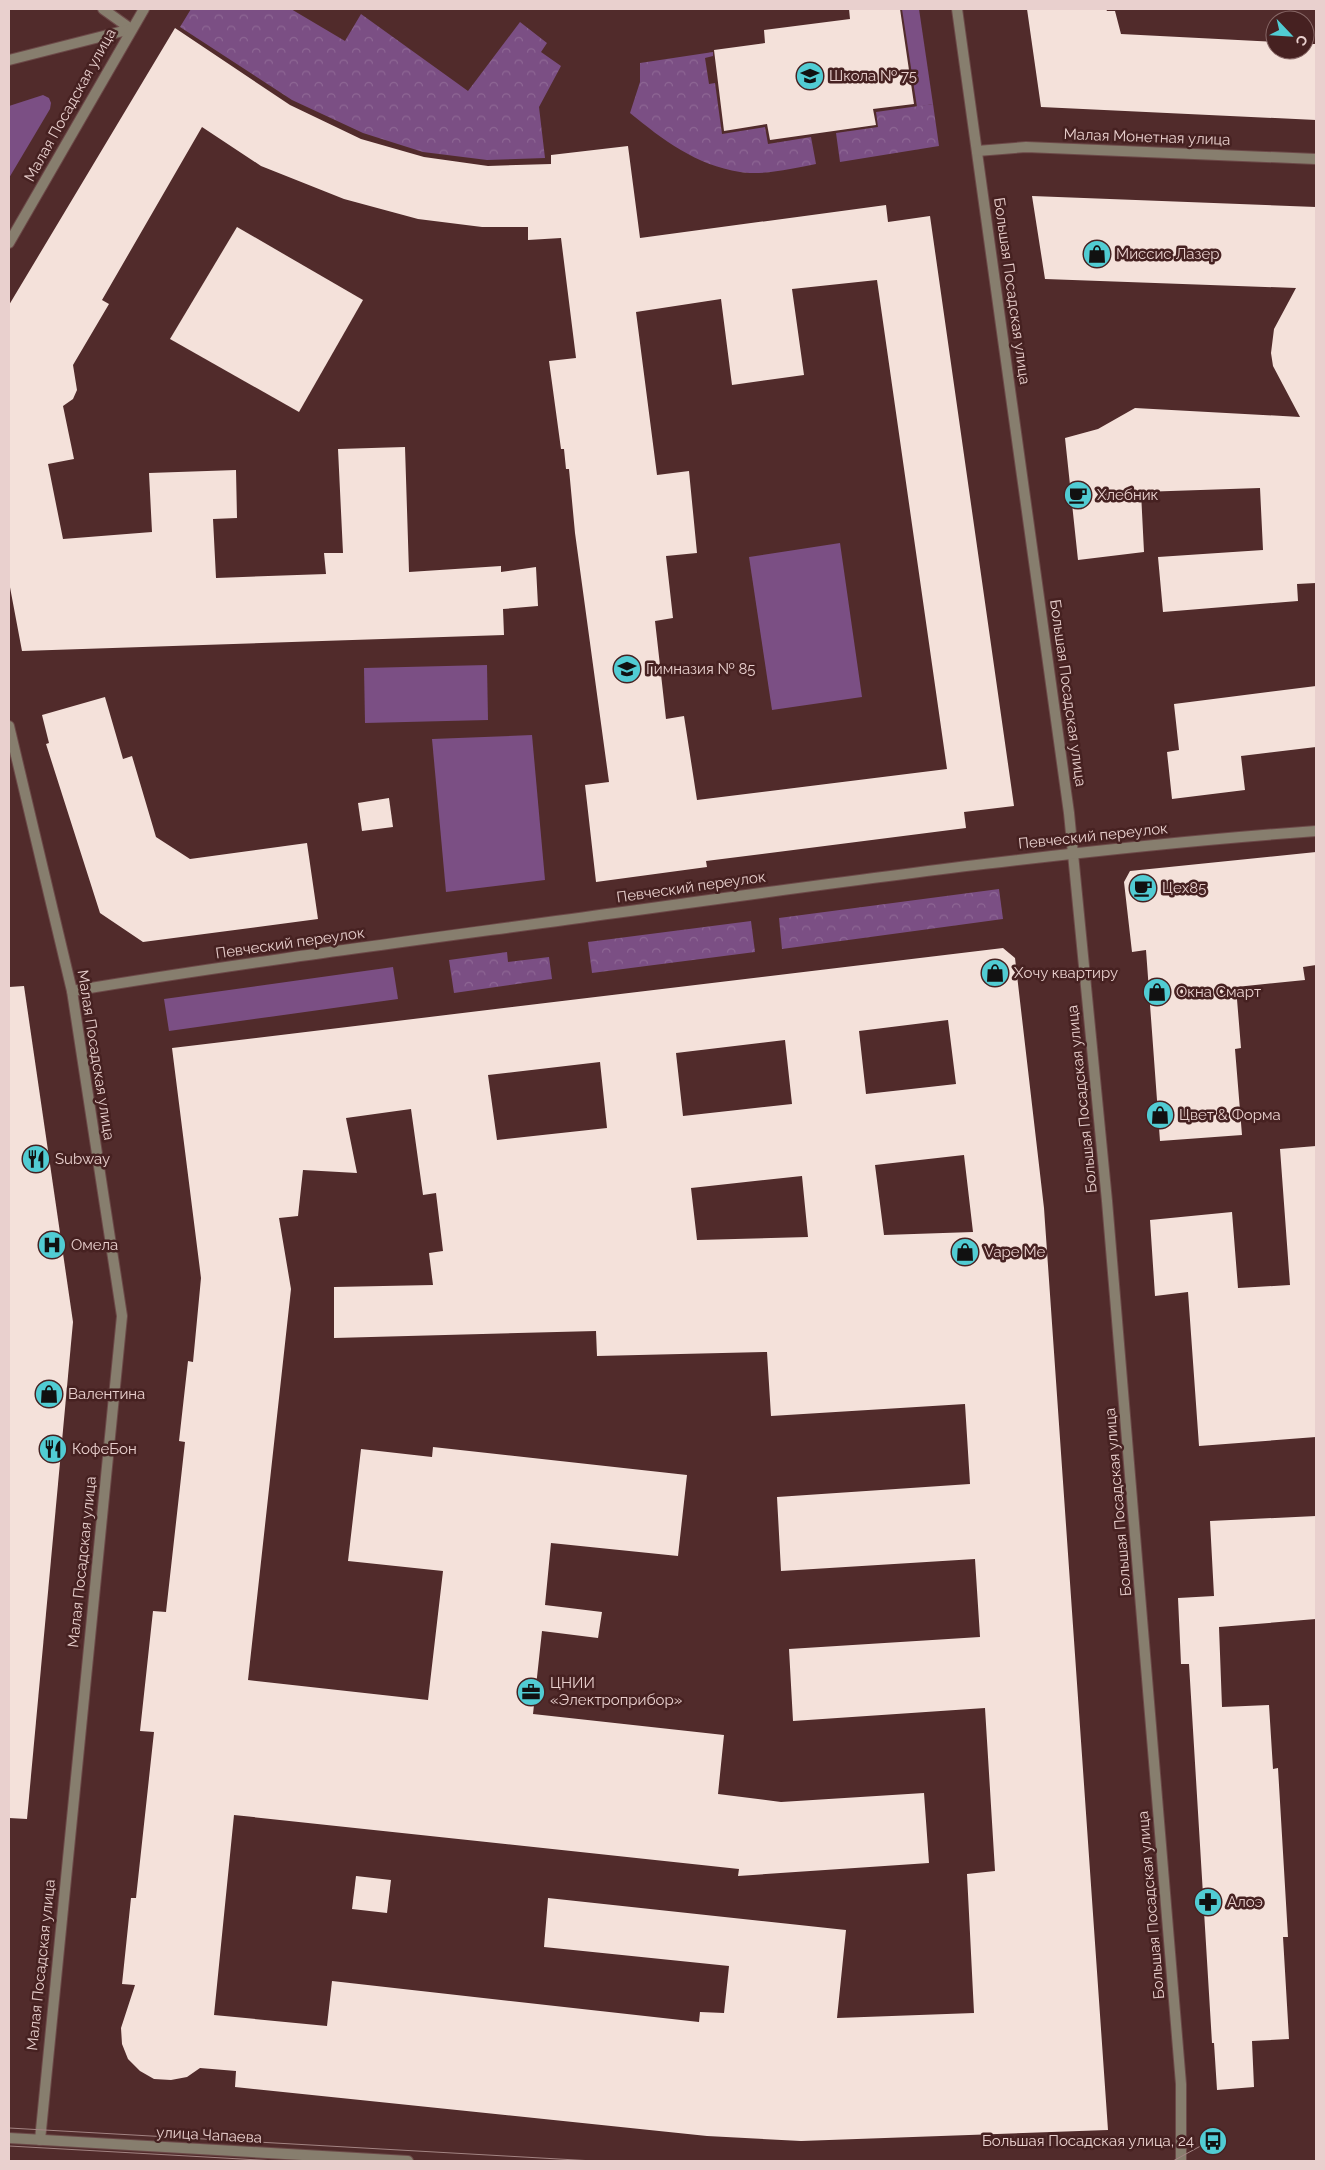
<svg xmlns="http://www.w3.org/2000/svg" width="1325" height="2170" viewBox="0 0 1325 2170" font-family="Raleway,sans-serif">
  <defs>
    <pattern id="forest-crowns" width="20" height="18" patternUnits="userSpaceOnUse" patternTransform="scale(1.25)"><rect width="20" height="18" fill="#7b4f84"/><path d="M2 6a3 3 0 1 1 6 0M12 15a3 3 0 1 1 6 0" fill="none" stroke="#8e6794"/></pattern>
  </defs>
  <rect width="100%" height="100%" fill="#512b2b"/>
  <!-- grass -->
  <g fill="#7b4f84">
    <path d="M 902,9 L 919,9 L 933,104 L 917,107 Z"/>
    <path d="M 43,95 L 49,98 L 51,103 L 50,109 L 9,178 L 9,106 Z"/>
    <path d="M 840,543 L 862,697 L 772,710 L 749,557 Z"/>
    <path d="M 487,665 L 488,720 L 365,723 L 364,668 Z"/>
    <path d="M 532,735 L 545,880 L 446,892 L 432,739 Z"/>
    <path d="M 393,967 L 398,999 L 169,1031 L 164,999 Z"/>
  </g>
  <!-- forest -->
  <g fill="url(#forest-crowns)">
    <path d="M 191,9 L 291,9 L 345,41 L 361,14 L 468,91 L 520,22 L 547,43 L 541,52 L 561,66 L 539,107 L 545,158 L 487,160 L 423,152 L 363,133 L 292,100 L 180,27 Z"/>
    <path d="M 713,52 L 713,56 L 705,58 L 709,84 L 715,83 L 722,134 L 765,127 L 768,144 L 811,137 L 816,164 C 794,168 762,176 740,172 C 696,165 663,140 630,113 L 640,82 L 640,63 Z"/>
    <path d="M 933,104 L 939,146 L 840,162 L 836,133 L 878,127 L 876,112 Z"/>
    <path d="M 999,889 L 1003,919 L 782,949 L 779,918 Z"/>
    <path d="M 751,921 L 755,952 L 592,973 L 588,942 Z"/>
    <path d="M 507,952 L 508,962 L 549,957 L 552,979 L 454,993 L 449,960 Z"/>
  </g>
  <!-- building -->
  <g fill="#f4e1da" fill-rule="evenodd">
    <path d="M 849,9 L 900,9 L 914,104 L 873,109 L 876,125 L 770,140 L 767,124 L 724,131 L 714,50 L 765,43 L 764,30 L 850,19 Z"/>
    <path d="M 1027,9 L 1106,9 L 1107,11 L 1115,11 L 1121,34 L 1275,42 L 1275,50 L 1305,50 L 1305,44 L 1316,44 L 1316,120 L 1041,107 Z"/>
    <path d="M 175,28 L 290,105 L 361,139 L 424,157 L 488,166 L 551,164 L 551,155 L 628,146 L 640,238 L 886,205 L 888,222 L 930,216 L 1014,806 L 964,812 L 966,828 L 706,861 L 707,867 L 596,882 L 585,785 L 609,782 L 575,533 L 569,469 L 566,469 L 564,449 L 561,449 L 549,361 L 576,358 L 561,238 L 528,240 L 528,227 L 482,227 L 418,219 L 344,199 L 261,166 L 202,127 L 102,300 L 109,304 L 73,365 L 77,390 L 73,399 L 63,406 L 74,459 L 48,464 L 63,539 L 152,532 L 149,473 L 236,470 L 237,518 L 213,519 L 216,578 L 326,574 L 324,553 L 343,553 L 338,449 L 405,447 L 409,572 L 501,566 L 501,572 L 536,567 L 538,606 L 503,609 L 504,635 L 22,651 L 9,582 L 9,305 ZM 877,280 L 947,769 L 697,800 L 684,716 L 666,719 L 655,621 L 673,618 L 666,556 L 697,553 L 689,471 L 657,475 L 636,312 L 721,299 L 732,385 L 804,375 L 792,289 Z"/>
    <path d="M 1032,196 L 1316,207 L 1316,583 L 1297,584 L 1298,601 L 1163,612 L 1158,557 L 1263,550 L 1260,488 L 1141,492 L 1144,552 L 1078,560 L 1065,438 L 1098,429 L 1135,408 L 1300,417 L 1273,366 L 1271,353 L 1274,329 L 1296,288 L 1045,279 Z"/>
    <path d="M 237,227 L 363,300 L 299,412 L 170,339 Z"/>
    <path d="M 1316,686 L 1316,747 L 1241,756 L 1245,790 L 1172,799 L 1167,752 L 1179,750 L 1174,704 Z"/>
    <path d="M 105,697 L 123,759 L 132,756 L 156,837 L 190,859 L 307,843 L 318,919 L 143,942 L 100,913 L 46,744 L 49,743 L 42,715 Z"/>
    <path d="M 389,798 L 393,827 L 362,831 L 358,803 Z"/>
    <path d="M 1316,852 L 1316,965 L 1303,967 L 1305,980 L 1236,987 L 1241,1048 L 1235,1049 L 1242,1135 L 1160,1141 L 1146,950 L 1132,952 L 1124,882 L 1130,871 Z"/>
    <path d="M 1003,948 L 1015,958 L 1044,1208 L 1108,2130 L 801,2141 L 707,2136 L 235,2087 L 236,2071 L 200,2068 L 187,2077 L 171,2080 L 154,2079 L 140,2071 L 128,2059 L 122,2044 L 121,2028 L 135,1985 L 122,1984 L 131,1898 L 136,1898 L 154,1732 L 140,1731 L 153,1611 L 166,1612 L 185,1442 L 179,1441 L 188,1361 L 193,1362 L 201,1278 L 172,1048 ZM 948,1020 L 956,1084 L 866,1094 L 859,1031 ZM 785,1040 L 792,1104 L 683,1116 L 676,1053 ZM 600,1062 L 607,1128 L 497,1140 L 488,1075 ZM 411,1109 L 423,1195 L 436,1193 L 443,1251 L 429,1253 L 433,1285 L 334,1287 L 334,1338 L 596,1331 L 597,1356 L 767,1352 L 771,1416 L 965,1404 L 970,1484 L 777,1497 L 781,1571 L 975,1559 L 980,1637 L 789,1649 L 793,1721 L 985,1708 L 995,1871 L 967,1874 L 974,2013 L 837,2018 L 846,1930 L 548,1898 L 544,1947 L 729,1966 L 724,2013 L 700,2012 L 699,2022 L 332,1981 L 327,2026 L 214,2015 L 234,1815 L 739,1869 L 738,1876 L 929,1863 L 924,1793 L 781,1802 L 718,1794 L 724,1735 L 533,1714 L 542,1631 L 598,1638 L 602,1612 L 545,1605 L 551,1543 L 678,1556 L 687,1475 L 433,1447 L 432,1457 L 361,1449 L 348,1561 L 443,1571 L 428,1700 L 248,1680 L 291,1289 L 279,1218 L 298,1216 L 303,1170 L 357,1173 L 346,1118 ZM 964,1155 L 973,1232 L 884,1235 L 875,1165 ZM 802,1176 L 808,1237 L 697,1240 L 691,1188 Z"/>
    <path d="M 24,986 L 73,1322 L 27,1819 L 9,1818 L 9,987 Z"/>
    <path d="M 1316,1146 L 1316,1437 L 1199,1446 L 1188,1292 L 1155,1296 L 1150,1220 L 1232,1212 L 1238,1288 L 1290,1285 L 1280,1149 Z"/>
    <path d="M 1316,1516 L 1316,1619 L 1219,1627 L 1222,1707 L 1269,1705 L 1273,1769 L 1278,1768 L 1288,1937 L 1283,1937 L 1289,2039 L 1252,2041 L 1254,2087 L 1217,2090 L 1214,2043 L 1212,2043 L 1189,1664 L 1181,1664 L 1178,1598 L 1214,1596 L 1210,1521 Z"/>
    <path d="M 356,1876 L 391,1880 L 387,1913 L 352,1909 Z"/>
  </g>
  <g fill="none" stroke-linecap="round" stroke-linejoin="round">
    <defs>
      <g id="minor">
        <path d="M 103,9 L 131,29"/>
        <path d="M 957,9 L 1069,813 L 1107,1201 L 1181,2084 L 1181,2161"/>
        <path d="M 9,60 L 131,29"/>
        <path d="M 977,151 L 1026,147 L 1316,159"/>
        <path d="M 9,243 L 144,9"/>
        <path d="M 9,726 L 72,991 L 122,1316 L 40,2140"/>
        <path d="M 72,991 C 252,961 434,938 615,913 C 848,881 1081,848 1316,831"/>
      </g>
      <path id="tertiary" d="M 9,2138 L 408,2161"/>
    </defs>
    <!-- minor casing -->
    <use href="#minor" stroke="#6c4948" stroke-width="12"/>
    <!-- tertiary casing -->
    <use href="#tertiary" stroke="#6c4948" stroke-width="12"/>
    <!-- minor -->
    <use href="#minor" stroke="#877e6e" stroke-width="10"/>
    <!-- tertiary -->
    <use href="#tertiary" stroke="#877e6e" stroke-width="10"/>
    <!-- tram -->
    <g stroke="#a38483" stroke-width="1">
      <path d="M 9,2128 L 594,2161"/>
      <path d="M 9,2146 L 277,2161"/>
      <path d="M 1173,2161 L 1208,2142 L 1219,2140"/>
    </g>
  </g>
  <!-- icons -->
  <defs>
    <symbol id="school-disc" viewBox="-11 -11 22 22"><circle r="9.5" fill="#51ccd3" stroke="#462121"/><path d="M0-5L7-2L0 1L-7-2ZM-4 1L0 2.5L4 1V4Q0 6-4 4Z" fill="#111"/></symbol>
    <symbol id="shop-disc" viewBox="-11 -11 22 22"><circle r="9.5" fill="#51ccd3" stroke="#462121"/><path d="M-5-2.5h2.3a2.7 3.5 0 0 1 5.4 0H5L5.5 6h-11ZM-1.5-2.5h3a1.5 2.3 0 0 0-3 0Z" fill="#111"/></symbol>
    <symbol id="cafe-disc" viewBox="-11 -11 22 22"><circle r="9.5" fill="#51ccd3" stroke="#462121"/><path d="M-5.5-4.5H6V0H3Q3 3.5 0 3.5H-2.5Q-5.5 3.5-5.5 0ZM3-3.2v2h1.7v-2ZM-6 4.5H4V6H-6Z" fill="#111"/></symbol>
    <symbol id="restaurant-disc" viewBox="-11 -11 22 22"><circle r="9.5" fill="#51ccd3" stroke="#462121"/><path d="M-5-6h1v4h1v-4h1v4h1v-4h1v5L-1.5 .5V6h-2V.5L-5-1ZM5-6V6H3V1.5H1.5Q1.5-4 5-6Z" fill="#111"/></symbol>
    <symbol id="hospital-disc" viewBox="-11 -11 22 22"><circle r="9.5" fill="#51ccd3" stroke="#462121"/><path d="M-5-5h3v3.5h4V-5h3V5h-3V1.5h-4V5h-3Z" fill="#111"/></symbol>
    <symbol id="office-disc" viewBox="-11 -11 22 22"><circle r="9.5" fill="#51ccd3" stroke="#462121"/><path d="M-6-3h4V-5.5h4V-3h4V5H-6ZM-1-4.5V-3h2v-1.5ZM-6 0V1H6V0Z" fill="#111"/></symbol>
    <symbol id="pharmacy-disc" viewBox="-11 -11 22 22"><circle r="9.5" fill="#51ccd3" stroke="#462121"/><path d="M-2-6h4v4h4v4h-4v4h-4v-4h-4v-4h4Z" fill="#111"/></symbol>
    <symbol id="bus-disc" viewBox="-11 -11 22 22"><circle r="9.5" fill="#51ccd3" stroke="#462121"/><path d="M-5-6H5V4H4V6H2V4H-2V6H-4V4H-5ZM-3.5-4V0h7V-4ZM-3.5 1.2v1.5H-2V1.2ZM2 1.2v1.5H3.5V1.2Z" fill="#111"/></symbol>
  </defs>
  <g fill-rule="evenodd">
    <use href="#school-disc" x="794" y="60" width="32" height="32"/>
    <use href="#shop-disc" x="1081" y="238" width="32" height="32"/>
    <use href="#cafe-disc" x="1062" y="479" width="32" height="32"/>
    <use href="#school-disc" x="611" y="653" width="32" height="32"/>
    <use href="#cafe-disc" x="1127" y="872" width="32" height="32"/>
    <use href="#shop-disc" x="979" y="957" width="32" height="32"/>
    <use href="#shop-disc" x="1141" y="976" width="32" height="32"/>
    <use href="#shop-disc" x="1144" y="1099" width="32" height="32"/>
    <use href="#restaurant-disc" x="20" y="1143" width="32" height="32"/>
    <use href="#hospital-disc" x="36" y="1229" width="32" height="32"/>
    <use href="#shop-disc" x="949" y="1236" width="32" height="32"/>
    <use href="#shop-disc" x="33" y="1378" width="32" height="32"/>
    <use href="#restaurant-disc" x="37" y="1433" width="32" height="32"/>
    <use href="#office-disc" x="515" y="1676" width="32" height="32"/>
    <use href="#pharmacy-disc" x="1192" y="1886" width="32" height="32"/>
    <use href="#bus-disc" x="1197" y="2125" width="32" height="32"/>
  </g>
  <g text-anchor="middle" stroke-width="5" stroke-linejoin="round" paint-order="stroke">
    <!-- poi labels -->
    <g font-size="15" fill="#e9d0ce" stroke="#462121" text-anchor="start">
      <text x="829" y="81">Школа № 75</text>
      <text x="1116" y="259">Миссис Лазер</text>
      <text x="1097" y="500">Хлебник</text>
      <text x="646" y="674">Гимназия № 85</text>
      <text x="1162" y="893">Цех85</text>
      <text x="1014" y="978">Хочу квартиру</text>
      <text x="1176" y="997">Окна Смарт</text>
      <text x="1179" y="1120">Цвет &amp; Форма</text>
      <text x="55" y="1164">Subway</text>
      <text x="71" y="1250">Омела</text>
      <text x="984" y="1257">Vape Me</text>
      <text x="68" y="1399">Валентина</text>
      <text x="72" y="1454">КофеБон</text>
      <text x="550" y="1688">ЦНИИ<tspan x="550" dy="17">«Электроприбор»</tspan></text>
      <text x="1227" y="1907">Алоэ</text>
      <text x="1194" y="2146" text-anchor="end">Большая Посадская улица, 24</text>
    </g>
    <!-- street labels -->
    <g font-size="15" fill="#e9d0ce" stroke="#462121">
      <text transform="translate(70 105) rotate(-61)" y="5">Малая Посадская улица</text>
      <text transform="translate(1147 137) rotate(2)" y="5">Малая Монетная улица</text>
      <text transform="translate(1012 291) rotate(82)" y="5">Большая Посадская улица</text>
      <text transform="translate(1068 693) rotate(82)" y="5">Большая Посадская улица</text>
      <text transform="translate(1093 836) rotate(-6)" y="5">Певческий переулок</text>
      <text transform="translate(691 887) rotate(-8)" y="5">Певческий переулок</text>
      <text transform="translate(290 943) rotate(-8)" y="5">Певческий переулок</text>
      <text transform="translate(96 1055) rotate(81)" y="5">Малая Посадская улица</text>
      <text transform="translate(1082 1099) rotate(-96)" y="5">Большая Посадская улица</text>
      <text transform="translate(1118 1502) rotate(-95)" y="5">Большая Посадская улица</text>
      <text transform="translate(82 1562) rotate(-84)" y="5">Малая Посадская улица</text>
      <text transform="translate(1151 1905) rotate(-95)" y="5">Большая Посадская улица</text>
      <text transform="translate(41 1965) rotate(-84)" y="5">Малая Посадская улица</text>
      <text transform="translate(209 2135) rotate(3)" y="5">улица Чапаева</text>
    </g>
  </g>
  <!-- border -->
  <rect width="1325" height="2170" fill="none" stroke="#e9d0ce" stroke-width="20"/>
  <!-- north arrow -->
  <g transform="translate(1290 35) rotate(115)"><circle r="24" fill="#462121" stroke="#876766"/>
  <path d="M0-4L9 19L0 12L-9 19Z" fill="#51ccd3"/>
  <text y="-8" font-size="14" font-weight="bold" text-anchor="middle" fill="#e9d0ce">С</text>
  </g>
</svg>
